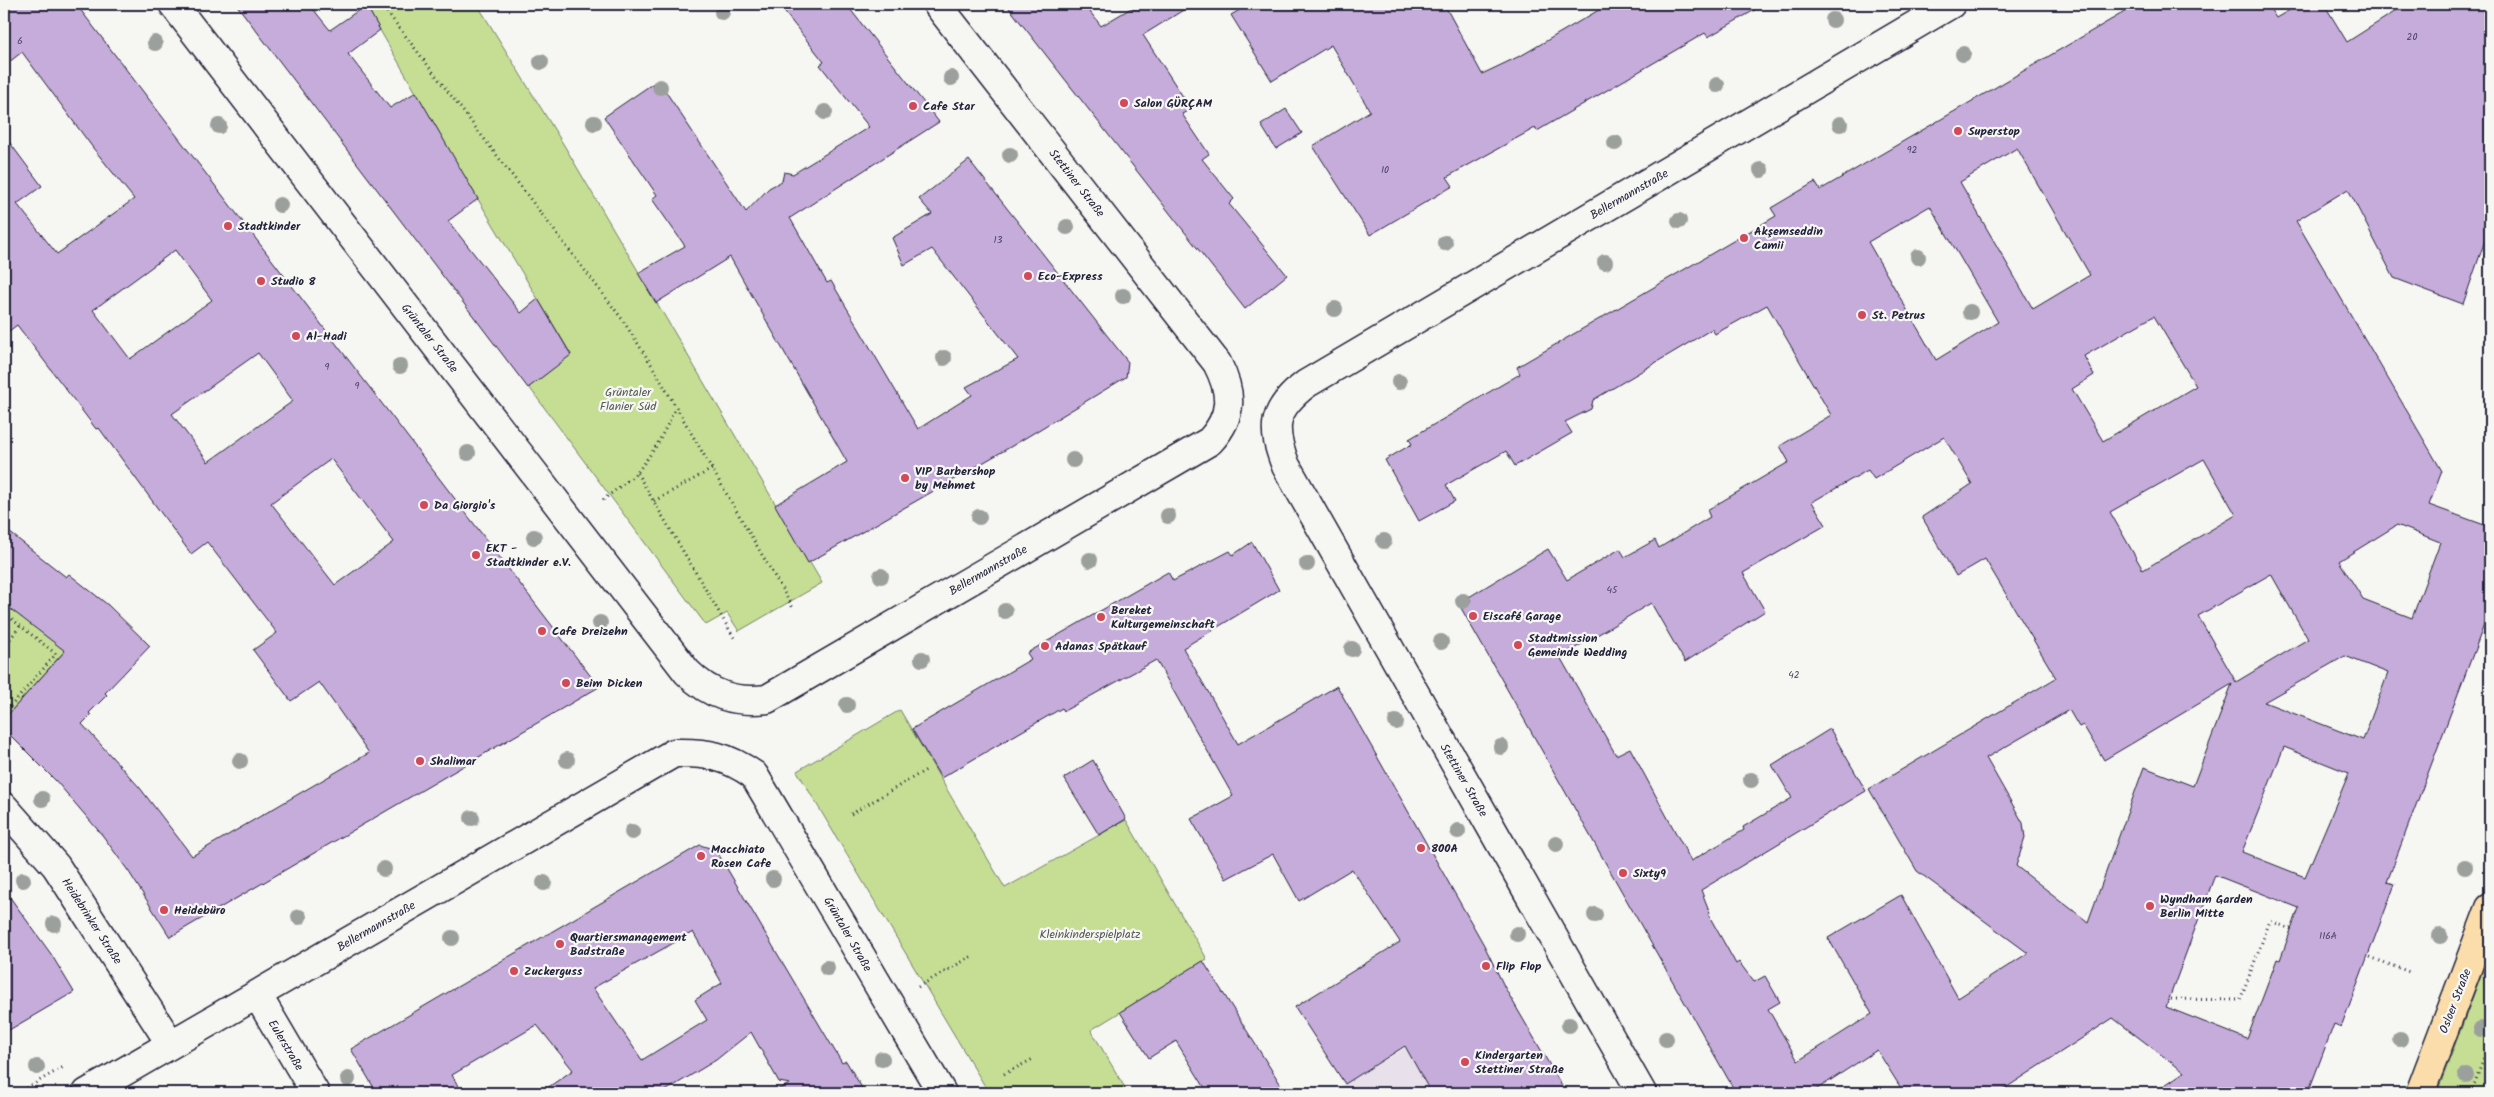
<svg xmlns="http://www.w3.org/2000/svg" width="2494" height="1097" viewBox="0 0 2494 1097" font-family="Kalam,sans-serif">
  <rect width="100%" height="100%" fill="#f6f6f2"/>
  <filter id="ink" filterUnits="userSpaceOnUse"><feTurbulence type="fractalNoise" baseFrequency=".02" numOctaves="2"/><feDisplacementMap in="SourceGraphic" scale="10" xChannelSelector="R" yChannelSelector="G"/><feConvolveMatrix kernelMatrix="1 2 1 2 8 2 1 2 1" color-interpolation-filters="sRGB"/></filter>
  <g filter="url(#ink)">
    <!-- built -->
    <path fill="#e8e0eb" d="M 1505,988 L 1565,1091 L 1562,1093 L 1330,1093 Z"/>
    <!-- green -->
    <g fill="#c5de94" stroke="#748068">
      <path d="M 365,4 L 477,4 L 565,147 L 822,583 L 739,631 L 727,613 L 706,625 L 529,387 L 571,354 L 461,171 Z"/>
      <path d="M 4,604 L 67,648 L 4,719 Z"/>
      <path d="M 900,710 L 1005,888 L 1126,820 L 1207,959 L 1091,1030 L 1128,1093 L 989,1093 L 797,771 Z"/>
      <path d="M 2490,951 L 2490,1093 L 2437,1093 Z"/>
    </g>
    <!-- building -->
    <g fill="#c6acda" stroke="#22223b" fill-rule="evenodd">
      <path d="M 4,4 L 76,4 L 599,687 L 170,937 L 129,872 L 103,836 L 56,781 L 4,729 L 4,719 L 65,651 L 4,604 L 4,528 L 66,577 L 69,574 L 108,605 L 150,646 L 105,693 L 107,695 L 89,713 L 91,715 L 82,724 L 140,788 L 192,856 L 369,753 L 319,682 L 291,701 L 253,650 L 277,633 L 207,542 L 191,554 L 99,428 L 96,429 L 17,325 L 4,335 L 4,135 L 42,186 L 17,204 L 57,254 L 134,199 L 93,148 L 22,52 L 4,66 ZM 175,250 L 212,300 L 130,359 L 93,310 ZM 258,353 L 293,401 L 208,462 L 172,414 ZM 331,459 L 394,542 L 335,585 L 271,503 Z"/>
      <path d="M 236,4 L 309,4 L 330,30 L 366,5 L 380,30 L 348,54 L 390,108 L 416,92 L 478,199 L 448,221 L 521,313 L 538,299 L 571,355 L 528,388 Z"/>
      <path d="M 778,4 L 846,4 L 939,122 L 790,218 L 827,283 L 831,281 L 918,429 L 972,395 L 966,387 L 1018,359 L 932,249 L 904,265 L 892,238 L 932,214 L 919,199 L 969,160 L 1128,362 L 1126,377 L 1012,446 L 808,563 L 775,505 L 847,462 L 730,257 L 656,303 L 638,273 L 685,246 L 652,199 L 657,195 L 604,117 L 658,80 L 746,212 L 769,188 L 782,181 L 784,172 L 793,174 L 869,127 L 820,65 L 824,62 Z"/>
      <path d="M 1006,4 L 1084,4 L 1101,26 L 1138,4 L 1193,4 L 1143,35 L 1191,109 L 1182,114 L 1209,154 L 1202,159 L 1234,199 L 1229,204 L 1287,275 L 1245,309 Z"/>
      <path d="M 1250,4 L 1444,4 L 1482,74 L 1524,54 L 1609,4 L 1765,4 L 1708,37 L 1705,33 L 1537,131 L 1535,128 L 1447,177 L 1453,186 L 1370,235 L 1313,146 L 1370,111 L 1331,45 L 1272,81 L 1231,15 Z"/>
      <path d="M 2138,4 L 2267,4 L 2276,18 L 2300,4 L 2324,4 L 2347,42 L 2407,4 L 2490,4 L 2490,226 L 2463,304 L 2394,278 L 2348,189 L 2296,221 L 2442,471 L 2429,505 L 2490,527 L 2490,609 L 2387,882 L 2395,884 L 2341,1027 L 2334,1024 L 2308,1093 L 2153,1093 L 2184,1072 L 2113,1018 L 1998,1093 L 1904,1093 L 1877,1050 L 1814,1091 L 1815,1093 L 1736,1093 L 1461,608 L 1471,601 L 1469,597 L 1548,549 L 1567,580 L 1620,549 L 1625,557 L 1655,540 L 1659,548 L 1710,517 L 1707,510 L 1789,462 L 1780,446 L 1831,415 L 1767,305 L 1715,334 L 1712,329 L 1593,400 L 1591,409 L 1565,422 L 1572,433 L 1515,466 L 1506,451 L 1446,485 L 1455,501 L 1419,521 L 1385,460 L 1412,444 L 1409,439 L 1520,374 L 1517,367 L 1776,216 L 1771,208 L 1815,182 L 1820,190 ZM 2017,148 L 2090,275 L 2033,309 L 1960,182 ZM 1930,206 L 1998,322 L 1936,360 L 1868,242 ZM 2154,316 L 2196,386 L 2103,441 L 2072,389 L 2094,375 L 2084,356 ZM 1944,437 L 1972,484 L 1922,517 L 1956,576 L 1985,559 L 2056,678 L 1869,789 L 1917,871 L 2028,953 L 1958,998 L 1901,895 L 1828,938 L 1872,1014 L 1798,1061 L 1768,1009 L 1780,1002 L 1765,976 L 1754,982 L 1739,962 L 1736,964 L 1708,914 L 1710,913 L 1701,890 L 1866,791 L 1830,729 L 1772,765 L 1792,798 L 1743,827 L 1744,830 L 1691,861 L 1630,748 L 1616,755 L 1560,657 L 1651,603 L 1685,662 L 1765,611 L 1743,573 L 1826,525 L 1812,502 L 1868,470 L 1874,479 ZM 2204,459 L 2236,515 L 2143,570 L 2110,512 ZM 2397,525 L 2440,542 L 2412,618 L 2363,599 L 2339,561 ZM 2271,574 L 2308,639 L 2236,682 L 2198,616 ZM 2345,656 L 2388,673 L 2363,740 L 2264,702 ZM 2232,684 L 2193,786 L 2144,767 L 2088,922 L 2016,866 L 2025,838 L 2023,823 L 1986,758 L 2069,710 L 2079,727 L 2083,725 L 2104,760 ZM 2284,747 L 2349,773 L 2305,877 L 2242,852 ZM 2215,875 L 2299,908 L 2280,960 L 2277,959 L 2247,1039 L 2166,1007 Z"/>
      <path d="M 1286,109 L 1302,133 L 1276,149 L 1261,125 Z"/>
      <path d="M 1252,542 L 1279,590 L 1183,648 L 1238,744 L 1337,686 L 1484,945 L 1505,988 L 1566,1093 L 1431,1093 L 1405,1046 L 1345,1084 L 1295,1007 L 1400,942 L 1352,869 L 1299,901 L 1273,854 L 1226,879 L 1191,819 L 1233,796 L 1156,660 L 1064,711 L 1062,708 L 941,778 L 912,729 L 1031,659 L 1027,653 L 1168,572 L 1173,581 L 1230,551 L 1233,555 Z"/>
      <path d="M 1093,760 L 1126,819 L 1099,835 L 1064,778 Z"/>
      <path d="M 700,845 L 716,850 L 842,1063 L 846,1061 L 865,1093 L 770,1093 L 790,1084 L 779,1082 L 751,1032 L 716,1060 L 662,1093 L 540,1093 L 573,1070 L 537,1025 L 452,1075 L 462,1093 L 377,1093 L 351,1049 ZM 693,932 L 722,983 L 695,1000 L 707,1020 L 642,1060 L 593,988 Z"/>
      <path d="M 4,889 L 51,954 L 74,992 L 4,1033 Z"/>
      <path d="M 1203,961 L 1286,1093 L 1208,1093 L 1176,1041 L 1149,1058 L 1120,1012 Z"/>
    </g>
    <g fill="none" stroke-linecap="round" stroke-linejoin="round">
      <defs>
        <g id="minor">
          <path d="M 173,4 L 687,672 C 710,695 734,703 767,699 L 1210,441 C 1234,415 1232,392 1217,363 L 937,4"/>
          <path d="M 4,807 L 56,866 L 170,1043"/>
          <path d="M 258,996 L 315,1093"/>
          <path d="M 87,1093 L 674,753 C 707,752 727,756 754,775 L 942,1093"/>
          <path d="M 1642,1093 L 1286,466 C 1271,428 1272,410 1306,384 L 1951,4"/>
        </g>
        <path id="major" d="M 2420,1093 L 2490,908"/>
      </defs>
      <!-- minor casing -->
      <use href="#minor" stroke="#22223b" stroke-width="31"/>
      <!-- major casing -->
      <use href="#major" stroke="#22223b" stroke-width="31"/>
      <!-- path -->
      <g stroke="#22223b" stroke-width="3" stroke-dasharray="1 4" stroke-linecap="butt">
        <path d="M 381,4 L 622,319 L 651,364 L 793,608"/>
        <path d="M 637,473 L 736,641"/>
        <path d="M 603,500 L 637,473 L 657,445 L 676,408"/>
        <path d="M 654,501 L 712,469"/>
        <path d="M 4,613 L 56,654 L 4,714"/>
        <path d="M 4,647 L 20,626"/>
        <path d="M 851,814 L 926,770"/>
        <path d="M 2370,957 L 2412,973"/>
        <path d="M 918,987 L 972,956"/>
        <path d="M 2171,999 L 2240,1000 L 2270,921 L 2291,929"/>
        <path d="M 1004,1074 L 1033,1059"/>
        <path d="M 18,1093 L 65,1066"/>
        <path d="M 2471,1093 L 2490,1042"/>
      </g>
      <!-- minor -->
      <use href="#minor" stroke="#f6f6f2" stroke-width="28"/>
      <!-- major -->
      <use href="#major" stroke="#faddab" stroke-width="28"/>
    </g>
    <!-- trees -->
    <g fill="#9ca09c">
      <circle cx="722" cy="12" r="8"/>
      <circle cx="1833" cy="20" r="8"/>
      <circle cx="155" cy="43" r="8"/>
      <circle cx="1963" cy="54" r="8"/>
      <circle cx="541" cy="62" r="8"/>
      <circle cx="951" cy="78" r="8"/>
      <circle cx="1717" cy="85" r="8"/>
      <circle cx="660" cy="87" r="8"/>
      <circle cx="825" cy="112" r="8"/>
      <circle cx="594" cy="123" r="8"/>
      <circle cx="1840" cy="124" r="8"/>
      <circle cx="219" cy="126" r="8"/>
      <circle cx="1615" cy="143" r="8"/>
      <circle cx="1010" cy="155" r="8"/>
      <circle cx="1761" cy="170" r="8"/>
      <circle cx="280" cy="205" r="8"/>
      <circle cx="1679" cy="221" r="8"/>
      <circle cx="1067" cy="227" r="8"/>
      <circle cx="1445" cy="243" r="8"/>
      <circle cx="1918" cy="257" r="8"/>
      <circle cx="1605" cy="262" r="8"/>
      <circle cx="1123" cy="296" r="8"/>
      <circle cx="1335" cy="309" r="8"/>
      <circle cx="1970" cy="312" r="8"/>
      <circle cx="944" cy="358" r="8"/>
      <circle cx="400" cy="366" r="8"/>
      <circle cx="1399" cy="382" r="8"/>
      <circle cx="468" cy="453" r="8"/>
      <circle cx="1073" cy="460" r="8"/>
      <circle cx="1168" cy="516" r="8"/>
      <circle cx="979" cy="517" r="8"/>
      <circle cx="534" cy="537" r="8"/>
      <circle cx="1384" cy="541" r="8"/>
      <circle cx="1090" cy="560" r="8"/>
      <circle cx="1307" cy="564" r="8"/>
      <circle cx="881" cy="576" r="8"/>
      <circle cx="1463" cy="601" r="8"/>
      <circle cx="1005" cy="611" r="8"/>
      <circle cx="600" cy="623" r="8"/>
      <circle cx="1441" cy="642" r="8"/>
      <circle cx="1352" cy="649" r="8"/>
      <circle cx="922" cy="659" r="8"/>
      <circle cx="847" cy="705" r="8"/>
      <circle cx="1396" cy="722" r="8"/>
      <circle cx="1501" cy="747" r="8"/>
      <circle cx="567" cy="760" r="8"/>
      <circle cx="240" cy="761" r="8"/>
      <circle cx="1751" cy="780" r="8"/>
      <circle cx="42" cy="799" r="8"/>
      <circle cx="472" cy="818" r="8"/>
      <circle cx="1458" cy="831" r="8"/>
      <circle cx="632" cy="832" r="8"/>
      <circle cx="1556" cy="844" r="8"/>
      <circle cx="2465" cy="867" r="8"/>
      <circle cx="384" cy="869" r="8"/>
      <circle cx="773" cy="879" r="8"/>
      <circle cx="23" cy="880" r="8"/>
      <circle cx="544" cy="883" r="8"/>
      <circle cx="1595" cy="915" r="8"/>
      <circle cx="299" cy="917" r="8"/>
      <circle cx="54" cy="924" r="8"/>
      <circle cx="1517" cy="934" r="8"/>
      <circle cx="2440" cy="936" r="8"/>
      <circle cx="452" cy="938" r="8"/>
      <circle cx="827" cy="968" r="8"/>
      <circle cx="1569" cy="1025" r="8"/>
      <circle cx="2481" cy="1029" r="8"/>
      <circle cx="1666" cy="1039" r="8"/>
      <circle cx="2400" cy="1039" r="8"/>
      <circle cx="882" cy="1059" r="8"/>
      <circle cx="37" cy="1067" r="8"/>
      <circle cx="2466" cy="1075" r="8"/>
      <circle cx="348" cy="1079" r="8"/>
    </g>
  </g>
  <!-- markers -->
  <g fill="#d1495b" stroke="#f6f6f2" stroke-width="2">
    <circle cx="1124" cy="103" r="5"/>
    <circle cx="913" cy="106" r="5"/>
    <circle cx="1958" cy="131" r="5"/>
    <circle cx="228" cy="226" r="5"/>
    <circle cx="1744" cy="238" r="5"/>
    <circle cx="1028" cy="276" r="5"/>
    <circle cx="261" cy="281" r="5"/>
    <circle cx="1862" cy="315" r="5"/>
    <circle cx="296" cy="336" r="5"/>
    <circle cx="905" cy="478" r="5"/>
    <circle cx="424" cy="505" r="5"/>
    <circle cx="476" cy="555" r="5"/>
    <circle cx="1473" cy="616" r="5"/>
    <circle cx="1101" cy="617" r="5"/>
    <circle cx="542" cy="631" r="5"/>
    <circle cx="1518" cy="645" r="5"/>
    <circle cx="1045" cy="646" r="5"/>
    <circle cx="566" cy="683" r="5"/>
    <circle cx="420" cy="761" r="5"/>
    <circle cx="1421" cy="848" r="5"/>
    <circle cx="701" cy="856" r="5"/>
    <circle cx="1623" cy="873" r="5"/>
    <circle cx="2150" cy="906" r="5"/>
    <circle cx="164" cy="910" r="5"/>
    <circle cx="560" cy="944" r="5"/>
    <circle cx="1486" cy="966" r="5"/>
    <circle cx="514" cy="971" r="5"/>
    <circle cx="1465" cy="1062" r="5"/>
  </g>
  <g text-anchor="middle" stroke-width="4.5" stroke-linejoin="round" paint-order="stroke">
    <!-- number labels -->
    <g font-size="10" fill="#4b4463">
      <text x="2412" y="40">20</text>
      <text x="20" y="44">6</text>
      <text x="1912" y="153">92</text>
      <text x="1385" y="173">10</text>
      <text x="998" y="243">13</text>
      <text x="327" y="370">9</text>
      <text x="357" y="389">9</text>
      <text x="1612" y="593">45</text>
      <text x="1794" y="678">42</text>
      <text x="2328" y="939">116A</text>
    </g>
    <!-- poi labels -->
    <g font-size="12" font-weight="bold" fill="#22223b" stroke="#f6f6f2" text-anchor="start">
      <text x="1134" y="107">Salon GÜRÇAM</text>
      <text x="923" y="110">Cafe Star</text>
      <text x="1968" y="135">Superstop</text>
      <text x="238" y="230">Stadtkinder</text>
      <text x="1754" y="235">Akşemseddin<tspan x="1754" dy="14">Camii</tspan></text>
      <text x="1038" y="280">Eco-Express</text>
      <text x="271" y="285">Studio 8</text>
      <text x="1872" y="319">St. Petrus</text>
      <text x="306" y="340">Al-Hadi</text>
      <text x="915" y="475">VIP Barbershop<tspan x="915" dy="14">by Mehmet</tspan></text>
      <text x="434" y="509">Da Giorgio's</text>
      <text x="486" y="552">EKT -<tspan x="486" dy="14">Stadtkinder e.V.</tspan></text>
      <text x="1111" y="614">Bereket<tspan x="1111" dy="14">Kulturgemeinschaft</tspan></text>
      <text x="1483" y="620">Eiscafé Garage</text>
      <text x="552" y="635">Cafe Dreizehn</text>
      <text x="1528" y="642">Stadtmission<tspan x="1528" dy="14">Gemeinde Wedding</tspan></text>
      <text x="1055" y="650">Adanas Spätkauf</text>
      <text x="576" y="687">Beim Dicken</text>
      <text x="430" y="765">Shalimar</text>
      <text x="1431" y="852">800A</text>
      <text x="711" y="853">Macchiato<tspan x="711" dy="14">Rosen Cafe</tspan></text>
      <text x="1633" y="877">Sixty9</text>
      <text x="2160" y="903">Wyndham Garden<tspan x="2160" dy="14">Berlin Mitte</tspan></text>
      <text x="174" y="914">Heidebüro</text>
      <text x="570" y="941">Quartiersmanagement<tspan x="570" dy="14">Badstraße</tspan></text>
      <text x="1496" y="970">Flip Flop</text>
      <text x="524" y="975">Zuckerguss</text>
      <text x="1475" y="1059">Kindergarten<tspan x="1475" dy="14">Stettiner Straße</tspan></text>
    </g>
    <!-- street labels -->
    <g font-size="12" fill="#22223b" stroke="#f6f6f2">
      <text transform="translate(1077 183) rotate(52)" y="4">Stettiner Straße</text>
      <text transform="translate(1629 194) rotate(-30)" y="4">Bellermannstraße</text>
      <text transform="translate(430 338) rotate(52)" y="4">Grüntaler Straße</text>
      <text transform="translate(988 570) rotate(-30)" y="4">Bellermannstraße</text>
      <text transform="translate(1464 780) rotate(60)" y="4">Stettiner Straße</text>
      <text transform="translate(92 921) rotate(57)" y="4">Heidebrinker Straße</text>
      <text transform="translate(376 926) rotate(-30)" y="4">Bellermannstraße</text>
      <text transform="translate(848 934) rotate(60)" y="4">Grüntaler Straße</text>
      <text transform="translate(2455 1001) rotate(-69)" y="4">Osloer Straße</text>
      <text transform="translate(286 1045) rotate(59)" y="4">Eulerstraße</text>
    </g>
    <!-- park labels -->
    <g font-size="12" fill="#535a56" stroke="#f6f6f2">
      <text x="628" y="396">Grüntaler<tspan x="628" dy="14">Flanier Süd</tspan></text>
      <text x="1090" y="938">Kleinkinderspielplatz</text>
    </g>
  </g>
  <!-- margin -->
  <rect width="2494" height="1097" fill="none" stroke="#f6f6f2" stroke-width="20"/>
  <rect x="10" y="10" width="2474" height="1077" fill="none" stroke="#22223b" stroke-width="2" filter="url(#ink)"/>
</svg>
